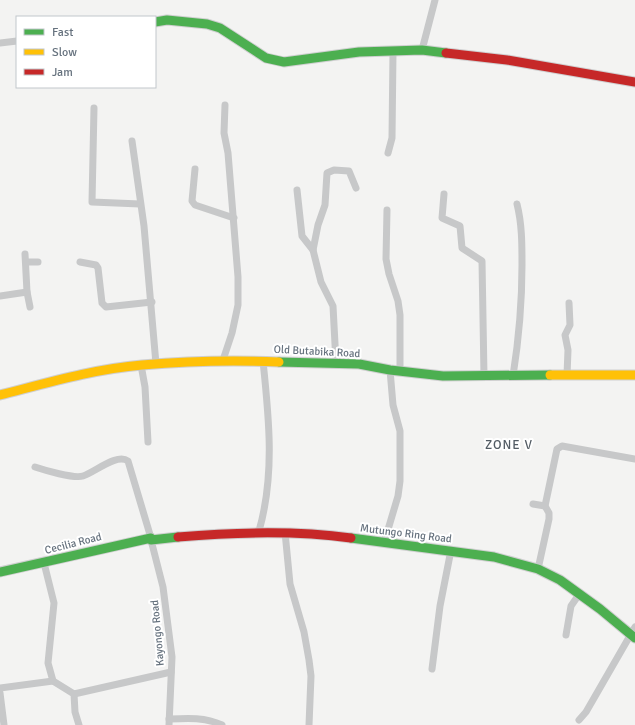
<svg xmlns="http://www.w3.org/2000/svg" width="635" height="725" viewBox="0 0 635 725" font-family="Signika,sans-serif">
  <rect width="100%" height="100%" fill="#f3f3f2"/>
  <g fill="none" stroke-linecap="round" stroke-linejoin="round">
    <defs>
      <g id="fast">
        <path d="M 155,22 L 167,20 L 207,24 L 220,28 L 266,58 L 284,62 L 359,52 L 422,50 L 446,53"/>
        <path d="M 279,362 L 359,364 L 390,370 L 443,376 L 550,375"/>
        <path d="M 351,538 L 494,557 L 538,569 L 560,580 L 600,609 L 635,638"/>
        <path d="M 0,572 L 151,538 L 151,540 L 178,537"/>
      </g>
      <g id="slow">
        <path d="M 550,375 L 635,375"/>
        <path d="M 0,395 C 47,383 94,369 142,365 C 188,361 233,360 279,362"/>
      </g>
      <g id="jam">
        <path d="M 446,53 L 507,60 L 635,82"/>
        <path d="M 178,537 C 236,532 293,530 351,538"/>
      </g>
    </defs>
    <!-- fast casing -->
    <use href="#fast" stroke="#cfcfd0" stroke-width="11"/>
    <!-- slow casing -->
    <use href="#slow" stroke="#cfcfd0" stroke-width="11"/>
    <!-- jam casing -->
    <use href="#jam" stroke="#cfcfd0" stroke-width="11"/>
    <!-- street -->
    <g stroke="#c7c8c9" stroke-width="7">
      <path d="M 0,43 L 17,41"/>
      <path d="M 422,50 L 435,0"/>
      <path d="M 94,108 L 92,202 L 140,204"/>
      <path d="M 132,141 L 144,226 L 156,364"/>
      <path d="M 388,153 L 392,138 L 393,52"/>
      <path d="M 195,169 L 192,201 L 195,205 L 234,218"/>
      <path d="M 297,190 L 302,236 L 313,250"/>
      <path d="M 444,194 L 442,218 L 460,226 L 462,248 L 482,261 L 484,376"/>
      <path d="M 387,210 L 386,259 L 389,274 L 398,301 L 400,315 L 400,371"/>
      <path d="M 26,262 L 38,262"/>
      <path d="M 80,262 L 96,265 L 98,268 L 102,303 L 106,307 L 152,302"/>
      <path d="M 27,292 L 30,307"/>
      <path d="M 0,296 L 27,292 L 25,254"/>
      <path d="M 223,360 L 232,333 L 238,305 L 238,277 L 228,153 L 224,133 L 225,105"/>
      <path d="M 336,363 L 333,306 L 321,282 L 313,250 L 318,225 L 325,205 L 327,173 L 334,170 L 349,171 L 356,188"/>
      <path d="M 141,365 L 145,387 L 148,442"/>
      <path d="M 567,375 L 568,350 L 565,335 L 570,325 L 569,303"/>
      <path d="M 513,376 C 519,338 522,303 522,265 C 522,244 522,224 517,204"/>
      <path d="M 35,467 C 44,470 74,479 83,476 C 95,472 117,453 128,461 L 151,538"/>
      <path d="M 533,504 L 545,506"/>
      <path d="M 259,531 C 275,475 269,418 263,361"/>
      <path d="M 285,532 L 290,584 L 304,632 L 309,660 L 311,676 L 309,725"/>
      <path d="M 151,540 L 163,587 L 172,657 L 169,725"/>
      <path d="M 384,543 L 398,496 L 400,481 L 400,431 L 393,405 L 390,370"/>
      <path d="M 44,563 L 54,603 L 48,663 L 53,681 L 74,694 L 75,712 L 79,725"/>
      <path d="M 538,569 L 549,519 L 549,513 L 545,506 L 557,449 L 562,446 L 635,459"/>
      <path d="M 566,635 L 571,606 L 580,593"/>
      <path d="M 432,669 L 440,606 L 451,550"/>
      <path d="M 0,688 L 53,681"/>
      <path d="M 0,693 L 4,725"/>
      <path d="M 74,694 L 171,672"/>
      <path d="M 169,719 C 188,718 205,717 222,725"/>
      <path d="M 579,720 L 586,712 L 635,627"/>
    </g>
    <!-- fast -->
    <use href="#fast" stroke="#4caf50" stroke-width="9"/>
    <!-- slow -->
    <use href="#slow" stroke="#ffc107" stroke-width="9"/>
    <!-- jam -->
    <use href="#jam" stroke="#c62828" stroke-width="9"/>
  </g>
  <g text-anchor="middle" stroke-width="4" stroke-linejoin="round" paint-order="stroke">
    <!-- street labels -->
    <g font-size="11" fill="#66727e" stroke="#fff">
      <text transform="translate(317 351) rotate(3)" y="4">Old Butabika Road</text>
      <text transform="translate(406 533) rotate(7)" y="4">Mutungo Ring Road</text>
      <text transform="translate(73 543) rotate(-14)" y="4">Cecilia Road</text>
      <text transform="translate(157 633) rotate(-95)" y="4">Kayongo Road</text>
    </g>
    <!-- quarter labels -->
    <g font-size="13" letter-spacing="1" fill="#535c64" stroke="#fff">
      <text x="509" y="449">ZONE V</text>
    </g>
  </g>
  <!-- legend -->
  <rect x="16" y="16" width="140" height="72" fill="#ffffff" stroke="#c2c7cb"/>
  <rect x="24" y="29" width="20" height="6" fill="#4caf50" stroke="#c2c7cb"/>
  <text x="52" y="36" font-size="12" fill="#66727e">Fast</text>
  <rect x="24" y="49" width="20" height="6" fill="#ffc107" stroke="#c2c7cb"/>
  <text x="52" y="56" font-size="12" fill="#66727e">Slow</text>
  <rect x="24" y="69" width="20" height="6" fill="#c62828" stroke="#c2c7cb"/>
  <text x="52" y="76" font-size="12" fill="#66727e">Jam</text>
</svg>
